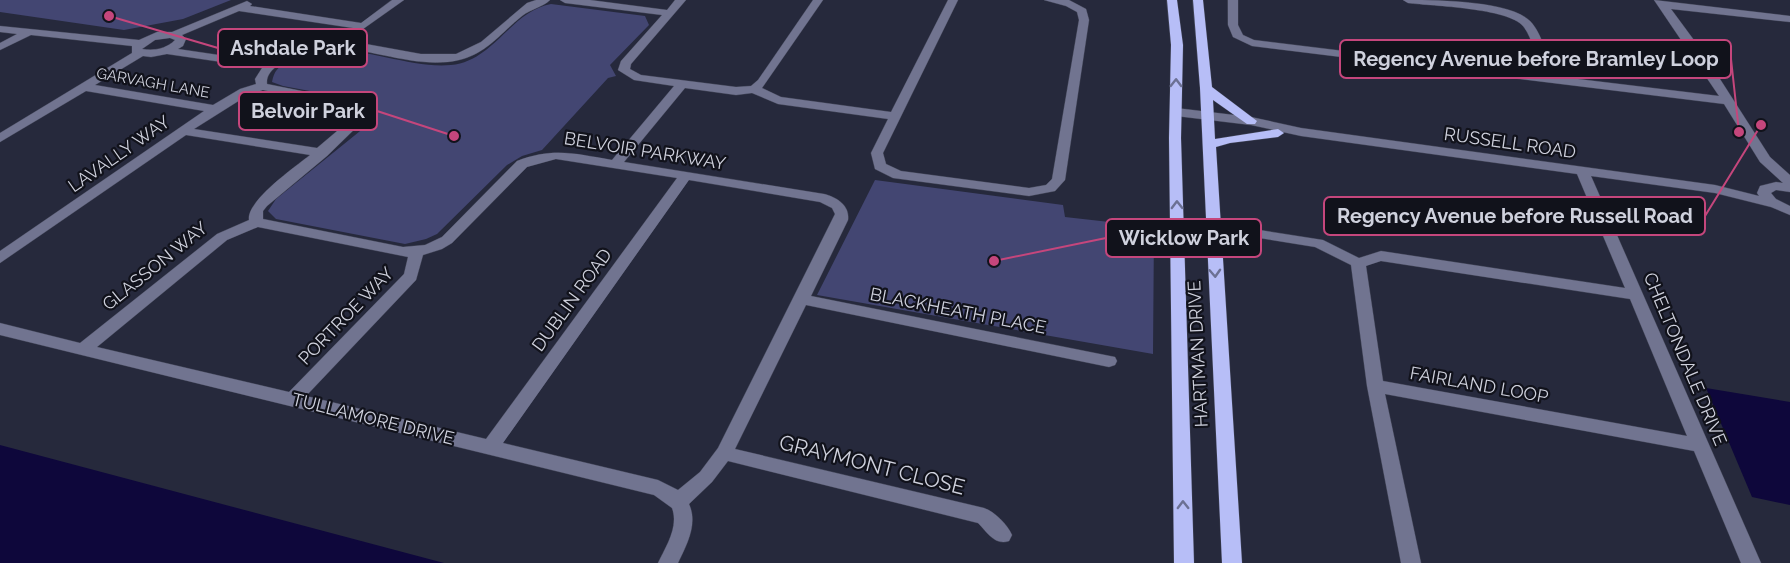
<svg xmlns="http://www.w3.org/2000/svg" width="1790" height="563" viewBox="0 0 1790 563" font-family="Raleway,sans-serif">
  <rect width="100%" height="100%" fill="#26293c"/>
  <!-- green -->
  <g fill="#434672">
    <path d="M 0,0 L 231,0 L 183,19 L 124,30 L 0,12 Z"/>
    <path d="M 551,4 L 645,16 L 649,25 L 610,65 L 616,76 L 608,78 L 542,150 L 522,156 L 507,165 L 437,234 L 426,239 L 405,244 L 276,219 L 268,211 L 276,199 L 370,123 L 374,103 L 283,86 L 272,82 C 274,71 278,67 288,61 C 334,31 400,70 451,65 C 494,61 511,11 551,4 Z"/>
    <path d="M 875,180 L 1063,205 L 1065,217 L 1154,227 L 1153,354 L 817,295 Z"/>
  </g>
  <!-- water -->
  <g fill="#0e073b">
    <path d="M 1706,388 L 1790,402 L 1790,505 L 1752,497 Z"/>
    <path d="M 0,445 L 444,563 L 0,563 Z"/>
  </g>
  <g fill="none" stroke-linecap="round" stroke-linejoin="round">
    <defs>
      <g id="minor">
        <path d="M 392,0 L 404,0 L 356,34 L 351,31 L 353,28 L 239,11 L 182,35 L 186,39 L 183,46 L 178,49 L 267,62 L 287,51 L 329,41 L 366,44 L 421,54 L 456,54 L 481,42 L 527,3 L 536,0 L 550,0 C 543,7 531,9 522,16 C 502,32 486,54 459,60 C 400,74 333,23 278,65 C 272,70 266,75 267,84 L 357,102 L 364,107 L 368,116 L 327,156 L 267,206 L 263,211 L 263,219 L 403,247 L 425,245 L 442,237 L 517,161 C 554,147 575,154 612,160 L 674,86 L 634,80 L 618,70 L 621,61 L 662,15 L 565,3 L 560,0 L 590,0 L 667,10 L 675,0 L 686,0 L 631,64 L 630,69 L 641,75 L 736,87 L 751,86 L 758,80 L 813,0 L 823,0 L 762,88 L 781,97 L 891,112 L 948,0 L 958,0 L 883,153 L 886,164 L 901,171 L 1029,188 L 1046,185 L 1052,179 L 1079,20 L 1077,12 L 1066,6 L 1044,0 L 1069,0 L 1086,9 L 1089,20 L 1065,180 L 1055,191 L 1029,196 L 893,178 L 875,169 L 871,153 L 888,119 L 778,104 L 752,93 L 736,95 L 685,88 L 624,162 L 824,194 C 836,197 850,205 848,220 L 811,296 L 1115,357 L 1117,361 L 1115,365 L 1109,367 L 806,305 L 735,449 L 984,508 C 995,512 1007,524 1012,535 L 1009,541 C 995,546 987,532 978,523 L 728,461 L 712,482 L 689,504 C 698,524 687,544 678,563 L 658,563 C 666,546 679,527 672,508 L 654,495 L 0,335 L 0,323 L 80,343 L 217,234 L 249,220 C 246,201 295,167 310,155 L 186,135 L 0,263 L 0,251 L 204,111 L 86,91 L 0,142 L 0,133 L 132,53 L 132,46 L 31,35 L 0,50 L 0,43 L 17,34 L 0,32 L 0,26 L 139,40 L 157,32 L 172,32 L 247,1 L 252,4 L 250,6 L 361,23 ZM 170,38 L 175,40 C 166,49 154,51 142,49 L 155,40 ZM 167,54 L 262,68 L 255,79 L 256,84 L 240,89 L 213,105 L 95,85 L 143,56 L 151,57 ZM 263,90 L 349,108 L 356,115 L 317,148 L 194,129 L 248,95 ZM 556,159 L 677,178 L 486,439 L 306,396 L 416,280 L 423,255 L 442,249 L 452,243 L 527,167 ZM 689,180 L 820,202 L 832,208 L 835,214 L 718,448 L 700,472 L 678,490 L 658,480 L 503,443 ZM 258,227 L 408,257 L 404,274 L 289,392 L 97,347 L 227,240 Z"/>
        <path d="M 1228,0 L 1238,0 L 1238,25 L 1243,35 L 1254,40 L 1541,75 C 1536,60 1533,38 1523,26 C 1508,8 1433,6 1408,3 L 1403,0 C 1432,0 1509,0 1530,21 C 1543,34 1547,59 1553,76 L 1719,96 L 1654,0 L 1790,16 L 1790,22 L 1671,9 L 1702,51 L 1770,157 L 1790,175 L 1790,192 L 1776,190 L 1771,193 L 1776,199 L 1790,206 L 1790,215 L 1771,207 L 1715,193 L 1591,176 L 1761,563 L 1741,563 L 1694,451 L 1385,394 L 1421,563 L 1401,563 L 1367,386 L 1351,265 L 1315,247 L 1247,236 L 1240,232 L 1247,228 L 1323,240 L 1359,258 L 1381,251 L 1625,288 L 1577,174 L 1301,136 L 1251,125 L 1176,116 L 1170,112 L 1176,108 L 1251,117 L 1301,128 L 1715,185 L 1759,196 L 1757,193 L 1760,186 L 1776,182 L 1783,183 L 1760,162 L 1724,104 L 1252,46 L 1233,37 L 1228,25 ZM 1381,261 L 1630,299 L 1687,436 L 1383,381 L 1366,266 Z"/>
      </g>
      <g id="major">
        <path d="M 1167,0 L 1177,0 L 1183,45 L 1181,138 L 1194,563 L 1174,563 L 1169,138 L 1171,45 Z"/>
        <path d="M 1193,0 L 1203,0 L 1212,87 L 1257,121 L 1255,124 L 1247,124 L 1213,100 L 1215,139 L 1278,129 L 1284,133 L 1278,137 L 1230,143 L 1216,147 L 1242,563 L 1222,563 L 1200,88 Z"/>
      </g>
    </defs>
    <!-- minor casing -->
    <use href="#minor" stroke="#414456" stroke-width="1"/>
    <!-- major casing -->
    <use href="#major" stroke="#414456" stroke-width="1"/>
    <!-- minor -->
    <use href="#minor" fill="#717490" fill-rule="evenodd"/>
    <!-- major -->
    <use href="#major" fill="#b7bef7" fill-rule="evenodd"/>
  </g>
  <!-- one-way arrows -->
  <defs><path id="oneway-chevron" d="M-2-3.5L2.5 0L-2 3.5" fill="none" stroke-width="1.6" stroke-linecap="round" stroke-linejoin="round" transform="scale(1.5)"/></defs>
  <g stroke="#6c7194">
    <use href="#oneway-chevron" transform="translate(1176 83) rotate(-89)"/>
    <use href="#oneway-chevron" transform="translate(1177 205) rotate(-91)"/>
    <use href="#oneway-chevron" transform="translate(1215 273) rotate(87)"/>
    <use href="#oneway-chevron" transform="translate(1183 505) rotate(-91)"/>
  </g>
  <g text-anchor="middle" stroke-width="4.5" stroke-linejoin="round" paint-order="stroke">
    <!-- far-street labels -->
    <g font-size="15" fill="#cfd1dd" stroke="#11121b">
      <text transform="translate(153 83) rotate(10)" y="5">GARVAGH LANE</text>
    </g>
    <!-- street labels -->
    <g font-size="18" fill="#cfd1dd" stroke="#11121b">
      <text transform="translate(1510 143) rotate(8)" y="6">RUSSELL ROAD</text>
      <text transform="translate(645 151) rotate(9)" y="6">BELVOIR PARKWAY</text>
      <text transform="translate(119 154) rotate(-35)" y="6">LAVALLY WAY</text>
      <text transform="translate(155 266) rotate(-39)" y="6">GLASSON WAY</text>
      <text transform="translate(572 300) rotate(-54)" y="6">DUBLIN ROAD</text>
      <text transform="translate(958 311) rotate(11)" y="6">BLACKHEATH PLACE</text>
      <text transform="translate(346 316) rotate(-46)" y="6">PORTROE WAY</text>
      <text transform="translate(1198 354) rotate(-93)" y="6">HARTMAN DRIVE</text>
      <text transform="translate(1685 359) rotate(67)" y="6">CHELTONDALE DRIVE</text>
      <text transform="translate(1479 385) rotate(10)" y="6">FAIRLAND LOOP</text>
      <text transform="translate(373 419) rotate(14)" y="6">TULLAMORE DRIVE</text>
    </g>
    <!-- near-street labels -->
    <g font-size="21" fill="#cfd1dd" stroke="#11121b">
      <text transform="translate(872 465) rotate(14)" y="7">GRAYMONT CLOSE</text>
    </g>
  </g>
  <!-- callouts -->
  <path fill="none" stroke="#c5467c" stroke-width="2" d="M109 16L218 48M1739 132L1731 59M454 136L377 111M1761 125L1705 216M994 261L1106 238"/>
  <g fill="#c5467c" stroke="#11121b" stroke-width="2">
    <circle cx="109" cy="16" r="6"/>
    <circle cx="1739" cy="132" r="6"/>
    <circle cx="454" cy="136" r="6"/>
    <circle cx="1761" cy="125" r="6"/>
    <circle cx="994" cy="261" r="6"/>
  </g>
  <g fill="#11121b" stroke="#c5467c" stroke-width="2">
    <rect x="218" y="29" width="149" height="38" rx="6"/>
    <rect x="1340" y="40" width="391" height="38" rx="6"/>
    <rect x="239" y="92" width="138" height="38" rx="6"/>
    <rect x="1324" y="197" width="381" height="38" rx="6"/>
    <rect x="1106" y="219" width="155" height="38" rx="6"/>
  </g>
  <g font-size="20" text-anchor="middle" font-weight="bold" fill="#cfd1dd">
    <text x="293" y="55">Ashdale Park</text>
    <text x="1536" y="66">Regency Avenue before Bramley Loop</text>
    <text x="308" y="118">Belvoir Park</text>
    <text x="1515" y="223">Regency Avenue before Russell Road</text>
    <text x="1184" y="245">Wicklow Park</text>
  </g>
</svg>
